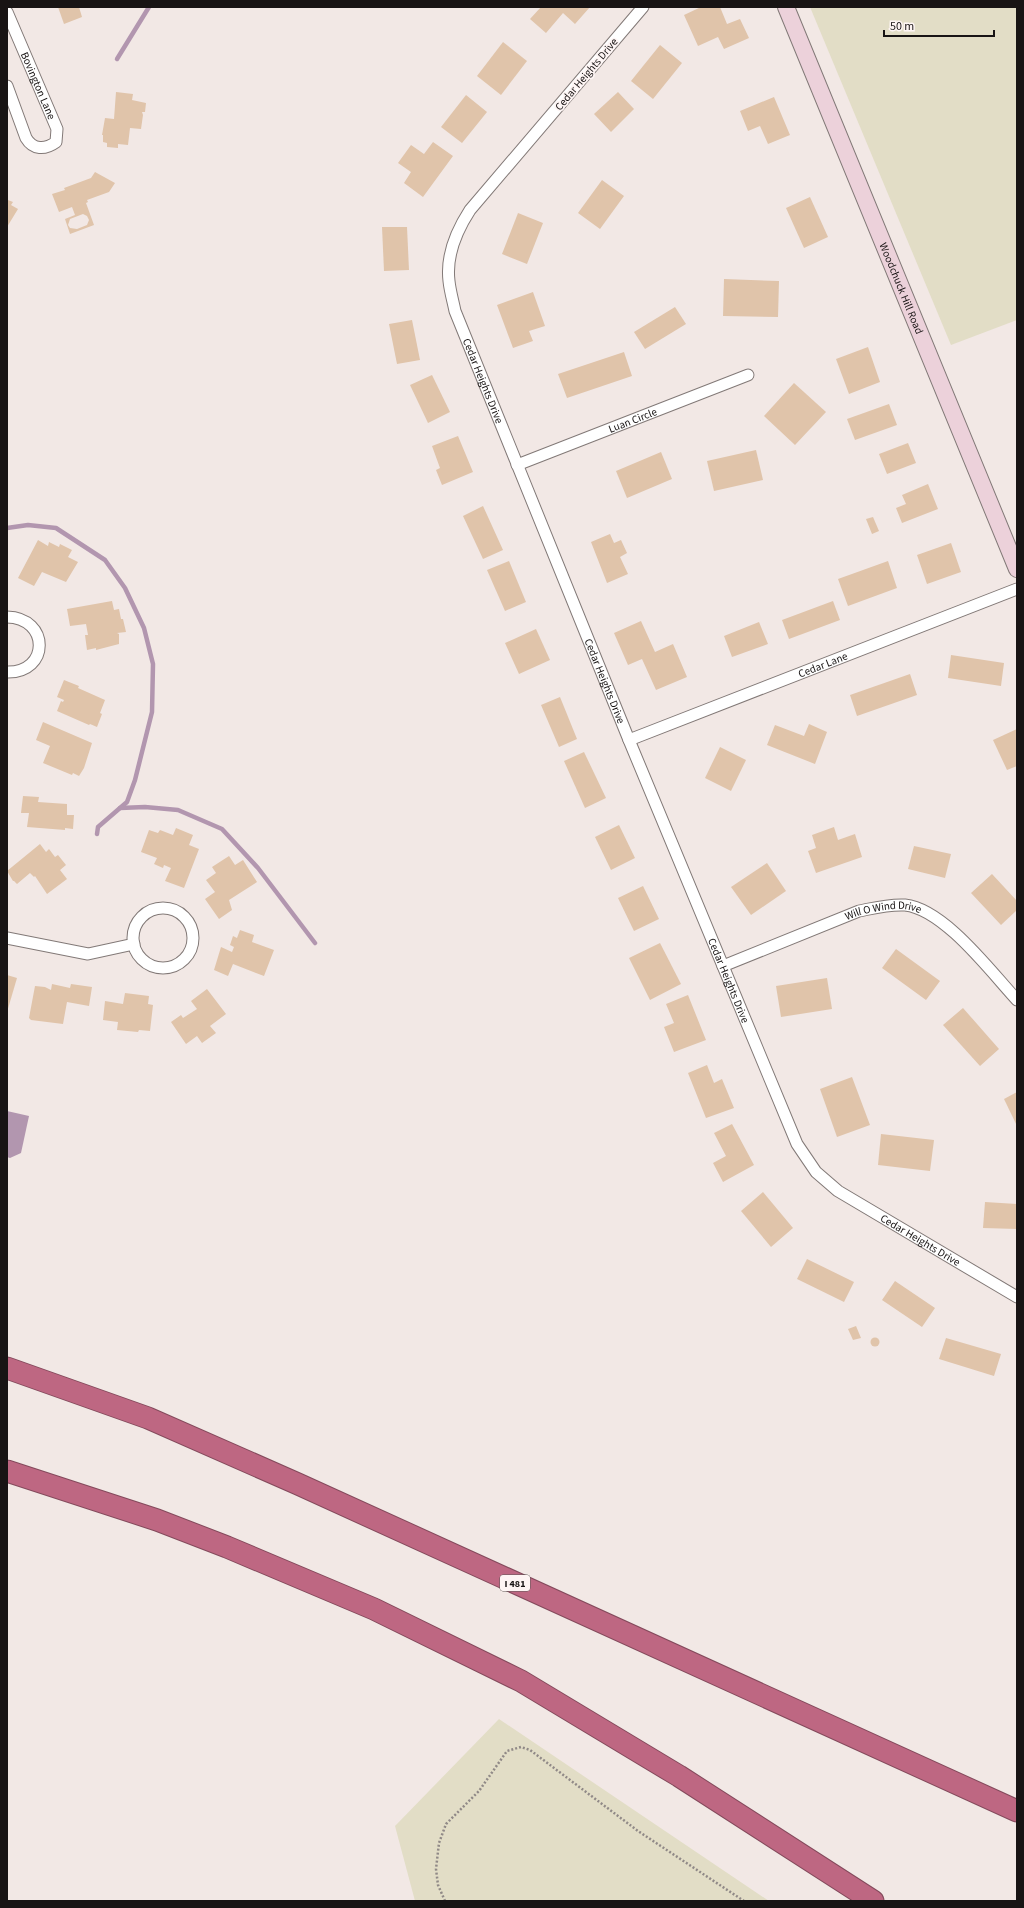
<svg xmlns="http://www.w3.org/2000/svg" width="1024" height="1908" viewBox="0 0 1024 1908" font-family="'Source Sans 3',sans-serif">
  <rect width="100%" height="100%" fill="#f2e8e5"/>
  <!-- green -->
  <g fill="#e2ddc6">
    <path d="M 810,7 L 1017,7 L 1017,320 L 951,345 Z"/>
    <path d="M 499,1719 L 769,1901 L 415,1901 L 395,1826 Z"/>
  </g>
  <!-- water -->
  <path fill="#b296af" d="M 7,1111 L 29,1116 L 21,1153 L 10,1158 L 7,1157 Z"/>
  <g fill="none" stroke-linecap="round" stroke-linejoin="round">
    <!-- stream -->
    <g stroke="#b296af" stroke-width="4.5">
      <path d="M 117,59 L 149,7"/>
      <path d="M 7,528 L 28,525 L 56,528 L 105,560 L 125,588 L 144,628 L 153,664 L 152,712 L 135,780 L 127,802 L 120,808"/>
      <path d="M 97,834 L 98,827 L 120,808 L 145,807 L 178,810 L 222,829 L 258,868 L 315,943"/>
    </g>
  </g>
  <!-- building -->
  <g fill="#e0c4aa" fill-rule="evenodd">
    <path d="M 58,7 L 79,7 L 82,17 L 64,24 Z"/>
    <path d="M 541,7 L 590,7 L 575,24 L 563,13 L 546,33 L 530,19 Z"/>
    <path d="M 701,7 L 720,7 L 727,24 L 740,19 L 749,38 L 724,49 L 718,37 L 698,46 L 684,15 Z"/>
    <path d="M 503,42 L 527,61 L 501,95 L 477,76 Z"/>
    <path d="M 660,45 L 682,63 L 653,99 L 631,81 Z"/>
    <path d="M 116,92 L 133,94 L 132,100 L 146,103 L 145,112 L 142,112 L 143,115 L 141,129 L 130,128 L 128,145 L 118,144 L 118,148 L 107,147 L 107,143 L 103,142 L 103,135 L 102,135 L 105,118 L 114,119 Z"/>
    <path d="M 618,92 L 634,109 L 611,132 L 594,114 Z"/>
    <path d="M 466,95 L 487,112 L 462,143 L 441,127 Z"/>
    <path d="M 774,97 L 790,135 L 768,144 L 760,126 L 748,131 L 740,111 Z"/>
    <path d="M 433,142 L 453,156 L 423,197 L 404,183 L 411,172 L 398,163 L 411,145 L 424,154 Z"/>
    <path d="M 95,172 L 115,183 L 109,192 L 87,200 L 88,202 L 86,203 L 94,225 L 70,234 L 65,219 L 75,215 L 72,207 L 59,212 L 52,194 L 65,190 L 64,188 L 91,178 ZM 83,214 L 87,216 L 89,220 L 87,225 L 77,229 L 70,228 L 68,225 L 70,219 Z"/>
    <path d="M 602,180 L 624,196 L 600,229 L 578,213 Z"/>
    <path d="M 810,197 L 828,237 L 804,248 L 786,208 Z"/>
    <path d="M 8,200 L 13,202 L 11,205 L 18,209 L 7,227 Z"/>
    <path d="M 518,213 L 543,223 L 527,264 L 502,254 Z"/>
    <path d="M 382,227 L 407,227 L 409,270 L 384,271 Z"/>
    <path d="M 724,279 L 779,281 L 778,317 L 723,316 Z"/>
    <path d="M 533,292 L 545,326 L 529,331 L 533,341 L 513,348 L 497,305 Z"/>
    <path d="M 675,307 L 686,324 L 645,349 L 634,332 Z"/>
    <path d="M 412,320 L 420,360 L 397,364 L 389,324 Z"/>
    <path d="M 868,347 L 880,382 L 849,394 L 836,359 Z"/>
    <path d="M 624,352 L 632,376 L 567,398 L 558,374 Z"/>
    <path d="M 432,375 L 450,412 L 428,423 L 410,385 Z"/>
    <path d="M 794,383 L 826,412 L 795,445 L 764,416 Z"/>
    <path d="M 889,404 L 897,425 L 855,440 L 847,419 Z"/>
    <path d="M 458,436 L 473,472 L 442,485 L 436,470 L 440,468 L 432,446 Z"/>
    <path d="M 908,443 L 916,463 L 887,474 L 879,454 Z"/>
    <path d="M 756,450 L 763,480 L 714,491 L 707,461 Z"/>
    <path d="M 661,452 L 672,479 L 627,498 L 616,471 Z"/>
    <path d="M 928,484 L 938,509 L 902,523 L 896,508 L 906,504 L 902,495 Z"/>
    <path d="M 483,506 L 503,550 L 483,559 L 463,516 Z"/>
    <path d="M 873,517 L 879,531 L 872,534 L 866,519 Z"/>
    <path d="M 610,534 L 614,543 L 621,540 L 627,553 L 620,557 L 628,574 L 607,583 L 591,542 Z"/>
    <path d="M 38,540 L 48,546 L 49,542 L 59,547 L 60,544 L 72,550 L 68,557 L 78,562 L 66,582 L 42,572 L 34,586 L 18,578 Z"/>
    <path d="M 951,543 L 961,572 L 927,584 L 917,555 Z"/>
    <path d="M 509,561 L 526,602 L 505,611 L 487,570 Z"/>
    <path d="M 888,561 L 897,588 L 848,606 L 838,579 Z"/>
    <path d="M 112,601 L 114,610 L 119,609 L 121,619 L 123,619 L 126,632 L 117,633 L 119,634 L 119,644 L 96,650 L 96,648 L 87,650 L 85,635 L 88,635 L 86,624 L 70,626 L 67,609 Z"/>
    <path d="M 833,601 L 840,620 L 789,639 L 782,620 Z"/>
    <path d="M 641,621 L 655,652 L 673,644 L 687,677 L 656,690 L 642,659 L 628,665 L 614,633 Z"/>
    <path d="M 759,622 L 768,644 L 732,657 L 724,636 Z"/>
    <path d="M 536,629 L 550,660 L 519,674 L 505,643 Z"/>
    <path d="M 951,655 L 1004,663 L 1001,686 L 948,678 Z"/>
    <path d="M 910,674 L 917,695 L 857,716 L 850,695 Z"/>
    <path d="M 64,680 L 79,686 L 78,688 L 105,700 L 100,713 L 102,714 L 97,727 L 90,724 L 89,725 L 57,711 L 61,701 L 63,702 L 64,700 L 57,697 Z"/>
    <path d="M 560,697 L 577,739 L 559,747 L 541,705 Z"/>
    <path d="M 43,722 L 92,743 L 84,768 L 79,776 L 73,773 L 72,775 L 43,763 L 50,746 L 36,740 Z"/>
    <path d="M 809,724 L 827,732 L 815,764 L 767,745 L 775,725 L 804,736 Z"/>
    <path d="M 1017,729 L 1017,766 L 1007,770 L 993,740 Z"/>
    <path d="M 720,747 L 746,760 L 731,791 L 705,778 Z"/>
    <path d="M 584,752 L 606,798 L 585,808 L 564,761 Z"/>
    <path d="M 23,796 L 39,797 L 38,802 L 67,804 L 67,815 L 74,815 L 73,829 L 65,828 L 65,830 L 27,827 L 29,813 L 21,813 Z"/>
    <path d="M 619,825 L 635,858 L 611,870 L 595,837 Z"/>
    <path d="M 834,827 L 838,840 L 855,834 L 862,857 L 816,873 L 808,851 L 816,848 L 812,835 Z"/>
    <path d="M 176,828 L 193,835 L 189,845 L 199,849 L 184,888 L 165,881 L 171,868 L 164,865 L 163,868 L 154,864 L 157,858 L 141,852 L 149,830 L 158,833 L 160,830 L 173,835 Z"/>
    <path d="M 40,844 L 46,852 L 49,849 L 55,857 L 58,855 L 66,865 L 60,870 L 67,879 L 47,894 L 35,876 L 34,877 L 30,873 L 17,884 L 14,881 L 13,881 L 7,871 Z"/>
    <path d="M 914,846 L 951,854 L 945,878 L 908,869 Z"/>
    <path d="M 229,856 L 235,865 L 243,860 L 257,882 L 229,900 L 232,910 L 219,919 L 205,899 L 215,892 L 206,880 L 216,873 L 212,867 Z"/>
    <path d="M 767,863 L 786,891 L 751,915 L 731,887 Z"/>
    <path d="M 992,874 L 1017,901 L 1017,910 L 1001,925 L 971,893 Z"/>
    <path d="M 643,886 L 659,919 L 634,931 L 618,898 Z"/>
    <path d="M 240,930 L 254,935 L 252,942 L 274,950 L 264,976 L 233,964 L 228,976 L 214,970 L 221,947 L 232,952 L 234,947 L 230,945 L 233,936 L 237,938 Z"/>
    <path d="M 660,943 L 681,984 L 650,1000 L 629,958 Z"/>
    <path d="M 896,949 L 940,981 L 926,1000 L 882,968 Z"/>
    <path d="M 7,975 L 17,978 L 7,1012 Z"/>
    <path d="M 827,978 L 832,1009 L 781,1017 L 776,986 Z"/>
    <path d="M 52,984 L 70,988 L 71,984 L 92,987 L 89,1006 L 67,1002 L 63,1024 L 31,1020 L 29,1018 L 35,986 L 45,987 L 51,990 Z"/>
    <path d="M 207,989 L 226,1014 L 210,1026 L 216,1033 L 202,1043 L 197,1036 L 186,1044 L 171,1022 L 181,1015 L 183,1018 L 197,1009 L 191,1001 Z"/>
    <path d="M 125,993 L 149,996 L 148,1004 L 153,1005 L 150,1031 L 139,1030 L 138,1032 L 117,1030 L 118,1022 L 103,1020 L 105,1001 L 123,1004 Z"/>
    <path d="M 688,995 L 706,1040 L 674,1052 L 664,1027 L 674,1023 L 666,1004 Z"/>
    <path d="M 963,1008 L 999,1049 L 980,1066 L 943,1025 Z"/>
    <path d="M 707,1065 L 714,1083 L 722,1079 L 734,1108 L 706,1118 L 688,1073 Z"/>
    <path d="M 852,1077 L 870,1125 L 837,1137 L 820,1089 Z"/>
    <path d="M 1017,1092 L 1017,1126 L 1004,1099 Z"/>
    <path d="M 732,1124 L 754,1165 L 723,1182 L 713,1163 L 726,1156 L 714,1133 Z"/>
    <path d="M 881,1134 L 934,1140 L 930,1171 L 878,1165 Z"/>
    <path d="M 763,1192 L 793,1228 L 771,1247 L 741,1211 Z"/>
    <path d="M 985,1202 L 1017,1204 L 1017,1229 L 983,1228 Z"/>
    <path d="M 807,1259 L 854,1282 L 844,1302 L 797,1279 Z"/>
    <path d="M 895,1281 L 935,1308 L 922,1327 L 882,1300 Z"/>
    <path d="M 856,1326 L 861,1338 L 853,1340 L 848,1329 Z"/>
    <circle cx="875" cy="1342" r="4.5"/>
    <path d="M 946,1338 L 1001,1354 L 994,1376 L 939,1359 Z"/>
  </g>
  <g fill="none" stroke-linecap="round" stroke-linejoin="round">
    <defs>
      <g id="street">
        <path id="s1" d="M 643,7 L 470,210 C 457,230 446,256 449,281 C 450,291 453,301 455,311 L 629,740 L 797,1144 L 816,1172 L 838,1191 L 1017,1297"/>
        <path id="s2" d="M 7,12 L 57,129 L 56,142 C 45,150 33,150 26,138 L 7,86"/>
        <path id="s3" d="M 517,465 L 748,375"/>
        <path d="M 7,617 C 50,618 50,673 7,672"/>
        <path id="s4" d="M 629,740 L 1017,589"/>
        <circle cx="163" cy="938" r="30"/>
        <path d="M 7,938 L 88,954 L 134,944"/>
        <path id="s5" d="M 723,966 L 859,911 C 874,908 889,904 905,905 C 944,909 991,972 1017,1000"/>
      </g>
      <g id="secondary">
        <path id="s6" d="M 786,7 L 1017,569"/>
      </g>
      <g id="highway">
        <path d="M 7,1368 L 148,1418 L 298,1484 L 1017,1811"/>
        <path d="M 7,1471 L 157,1520 L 227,1547 L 374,1609 L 521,1681 L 679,1776 L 873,1901"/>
      </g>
    </defs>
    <!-- street casing -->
    <use href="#street" stroke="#827977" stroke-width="13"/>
    <!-- secondary casing -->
    <use href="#secondary" stroke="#827977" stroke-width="18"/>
    <!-- highway casing -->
    <use href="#highway" stroke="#844a5c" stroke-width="23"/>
    <!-- path -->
    <path stroke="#908987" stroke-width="2.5" stroke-dasharray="2 2" stroke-linecap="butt" d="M 445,1901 L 438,1885 L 436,1869 L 439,1843 L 446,1824 L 479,1791 L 507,1751 L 521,1747 L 530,1750 L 638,1831 L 744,1901"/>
    <!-- street -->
    <use href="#street" stroke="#fff" stroke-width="11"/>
    <!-- secondary -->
    <use href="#secondary" stroke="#ecd1da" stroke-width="16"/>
    <!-- highway -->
    <use href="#highway" stroke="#be6782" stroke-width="21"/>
  </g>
  <g text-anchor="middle" stroke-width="3.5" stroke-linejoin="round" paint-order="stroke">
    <!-- shield labels -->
    <rect fill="#fef5f4" stroke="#5d5857" stroke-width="1" x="500" y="1575" width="30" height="16" rx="3"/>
    <g font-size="10" font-weight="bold" fill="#181414">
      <text x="515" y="1587">I 481</text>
    </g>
    <!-- street labels -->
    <g font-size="11" fill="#181414" stroke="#fef5f4">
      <text transform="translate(586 74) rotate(-50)" y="4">Cedar Heights Drive</text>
      <text dy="4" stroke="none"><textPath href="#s2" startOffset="80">Bovington Lane</textPath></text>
      <text dy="4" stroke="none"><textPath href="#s6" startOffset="304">Woodchuck Hill Road</textPath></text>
      <text dy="4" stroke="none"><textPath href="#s1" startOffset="448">Cedar Heights Drive</textPath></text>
      <text dy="4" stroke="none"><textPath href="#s3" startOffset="124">Luan Circle</textPath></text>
      <text dy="4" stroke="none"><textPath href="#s4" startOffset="208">Cedar Lane</textPath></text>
      <text dy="4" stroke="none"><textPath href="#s1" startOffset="772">Cedar Heights Drive</textPath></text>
      <text dy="4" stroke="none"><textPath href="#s5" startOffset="171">Will O Wind Drive</textPath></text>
      <text dy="4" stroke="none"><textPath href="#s1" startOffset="1096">Cedar Heights Drive</textPath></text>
      <text dy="4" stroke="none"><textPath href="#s1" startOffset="1432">Cedar Heights Drive</textPath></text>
    </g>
  </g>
  <!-- border -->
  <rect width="1024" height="1908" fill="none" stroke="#181414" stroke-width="16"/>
  <!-- scale -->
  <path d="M884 30v6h110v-6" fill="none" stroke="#181414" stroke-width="2"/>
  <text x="890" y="30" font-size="12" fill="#181414" stroke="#fef5f4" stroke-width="3" paint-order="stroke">50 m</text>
</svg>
